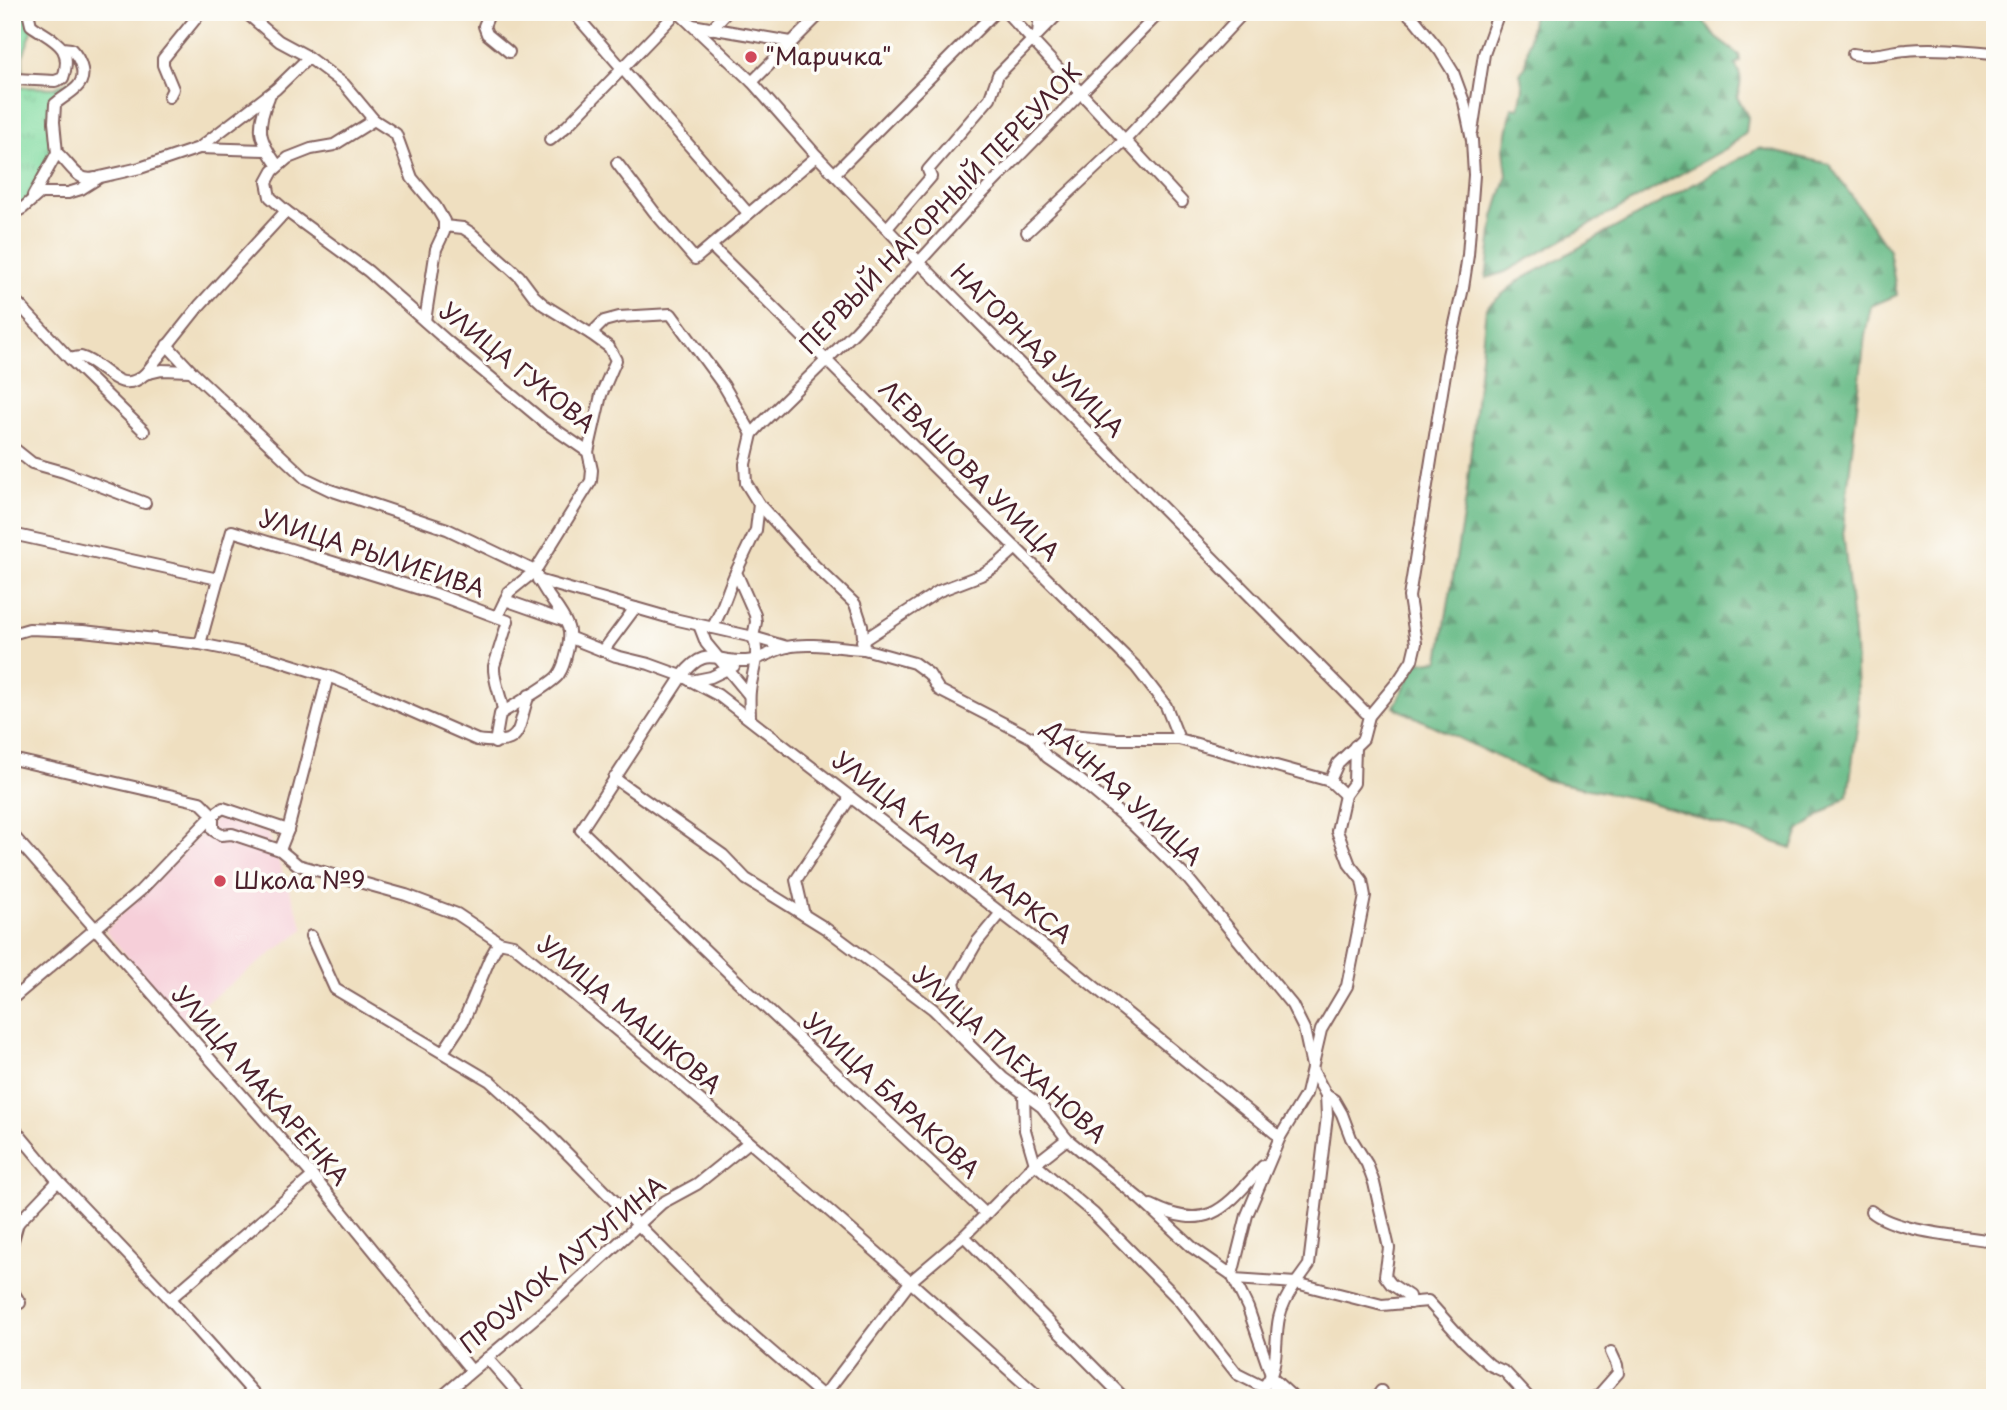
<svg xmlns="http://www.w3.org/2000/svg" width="2007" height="1410" viewBox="0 0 2007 1410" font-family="'Playpen Sans',sans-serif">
  <defs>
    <pattern id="grass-tufts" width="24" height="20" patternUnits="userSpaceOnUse" patternTransform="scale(1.75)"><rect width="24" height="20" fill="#81dba1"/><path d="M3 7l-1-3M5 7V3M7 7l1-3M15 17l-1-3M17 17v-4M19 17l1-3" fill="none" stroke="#71bc8b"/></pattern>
    <pattern id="forest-firs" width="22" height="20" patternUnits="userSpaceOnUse" patternTransform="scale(1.75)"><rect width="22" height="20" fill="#68bb87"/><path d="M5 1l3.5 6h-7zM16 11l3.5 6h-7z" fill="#58976f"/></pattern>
  </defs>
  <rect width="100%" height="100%" fill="#fdfcf7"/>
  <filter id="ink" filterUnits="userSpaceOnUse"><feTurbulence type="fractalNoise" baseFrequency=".0143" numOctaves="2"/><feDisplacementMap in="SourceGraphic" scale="14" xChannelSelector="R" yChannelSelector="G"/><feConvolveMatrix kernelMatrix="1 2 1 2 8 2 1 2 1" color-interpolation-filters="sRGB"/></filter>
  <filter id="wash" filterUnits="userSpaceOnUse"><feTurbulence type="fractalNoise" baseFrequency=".00686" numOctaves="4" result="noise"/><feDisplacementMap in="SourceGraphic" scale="28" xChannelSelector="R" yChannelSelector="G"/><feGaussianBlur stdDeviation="1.57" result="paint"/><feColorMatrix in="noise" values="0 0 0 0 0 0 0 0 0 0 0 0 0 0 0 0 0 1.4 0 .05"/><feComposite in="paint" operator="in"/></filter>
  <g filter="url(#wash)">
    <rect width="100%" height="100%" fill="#efdfc0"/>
    <!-- built -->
    <path fill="#f6cfd9" d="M 217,819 L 268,833 L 304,929 L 182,1020 L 105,931 Z"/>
    <!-- grass -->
    <g fill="url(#grass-tufts)" stroke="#667d66" stroke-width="2">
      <path d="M 12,12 L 24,12 L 32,31 L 23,56 L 23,74 L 17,76 L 12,71 Z"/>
      <path d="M 71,80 L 73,84 L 52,101 L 49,110 L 49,126 L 52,152 L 23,205 L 12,210 L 12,102 L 19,87 L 55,88 Z"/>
    </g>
    <!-- forest -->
    <g fill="url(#forest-firs)" stroke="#596d59" stroke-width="2">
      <path d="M 1533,12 L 1697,12 L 1716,38 L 1739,55 L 1740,61 L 1735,65 C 1743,75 1741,85 1737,97 L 1748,117 L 1746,133 L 1727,148 L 1505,272 L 1486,278 L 1494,217 L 1507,175 L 1504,149 L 1512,107 L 1519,108 L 1523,88 L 1520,73 L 1525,67 Z"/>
      <path d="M 1759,148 L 1829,164 L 1889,250 L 1897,295 L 1871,306 L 1865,335 L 1843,530 L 1855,645 L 1858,720 L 1848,795 L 1799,831 L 1792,848 L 1646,801 L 1546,780 L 1394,707 L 1417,663 L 1439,660 L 1466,498 L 1486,308 L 1517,282 Z"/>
    </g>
  </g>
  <g filter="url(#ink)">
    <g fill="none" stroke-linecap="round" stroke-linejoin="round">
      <defs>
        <g id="street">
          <path d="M 245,12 L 279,41 L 305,55 L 344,84 L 374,120 L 396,134 L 412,178 L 436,207 L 444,221 L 444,232 L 436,249 L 425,321"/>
          <path d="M 490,12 L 484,26 L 487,34 L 509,52"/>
          <path d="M 573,12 L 748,213"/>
          <path d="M 678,12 L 752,82 L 817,156 L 920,263 L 1369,716"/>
          <path d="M 1006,12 L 1182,202"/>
          <path d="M 1160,12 L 973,203 L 856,331 L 762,423 L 752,434 L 745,464 L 746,483 L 759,504 L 814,565 L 855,604 L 862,625 L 864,649 L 914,663 L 929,674 L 939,690 L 1032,738 L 1047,757 L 1080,780 L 1131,823 L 1189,880 L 1292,1005 L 1304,1029 L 1313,1071 L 1326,1095 L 1327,1116 L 1309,1265 L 1296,1283 L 1234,1279"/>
          <path d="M 692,25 L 791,42"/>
          <path d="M 711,29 L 727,12"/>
          <path d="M 1038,34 L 1040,12"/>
          <path d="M 62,48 L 71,49 C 77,55 80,60 82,69 C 86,88 67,93 55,104 L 54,122 L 57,153 C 70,163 77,183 95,178"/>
          <path d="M 1853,54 C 1872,58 1889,51 1907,50 C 1936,47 1966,51 1995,53"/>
          <path d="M 12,76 L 15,79 L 55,81 L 63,78 C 74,45 53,41 31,25 L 28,12"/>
          <path d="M 752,82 L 822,12"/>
          <path d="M 169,97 L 173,89 L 163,65 L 163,59 L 201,12"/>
          <path d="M 269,97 C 256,127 258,139 278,166"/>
          <path d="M 374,120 L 334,145 L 311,149 L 288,158 L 273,171 L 267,182 L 270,197 L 286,211 L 368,271 L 447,341 L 543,421 L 588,452 L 592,470 L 591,481 L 535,571 C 542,593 560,606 568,627 C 572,637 565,665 559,674 C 554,683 511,707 500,714 L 495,743"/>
          <path d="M 1472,132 L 1484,54 L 1499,12"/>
          <path d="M 550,140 L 567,126 L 677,12"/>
          <path d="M 199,148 L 266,150"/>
          <path d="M 617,163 L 655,213 L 695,259 L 817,156"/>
          <path d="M 835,173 L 995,12"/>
          <path d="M 33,196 L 57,153"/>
          <path d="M 12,214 L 23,208 L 40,193 L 68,193 L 81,189 L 100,177 L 140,168 L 199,148 L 276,89 L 308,58"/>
          <path d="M 444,226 L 463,228 L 471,233 L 519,276 L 534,296 L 544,305 L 591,334"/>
          <path d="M 888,227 L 931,177 L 928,170 L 990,98 L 998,75 L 1060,12"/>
          <path d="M 1027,232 L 1125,140 L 1244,12"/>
          <path d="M 711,246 L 1136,667 L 1166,706 L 1179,739"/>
          <path d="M 12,297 L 70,359 L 144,431"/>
          <path d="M 167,345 L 191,371"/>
          <path d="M 70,359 C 74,358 78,357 81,357 C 104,363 119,398 145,374"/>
          <path d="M 12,447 L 32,463 L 64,472 L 145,503"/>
          <path d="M 588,452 L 601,395 L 616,360 L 609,347 L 591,334 L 604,321 L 619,317 L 671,314 L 724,386 L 752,434"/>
          <path d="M 12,534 L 218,579 L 232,531 L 436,594 L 497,617 L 509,592 L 535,571 L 447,529 L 330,490 L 305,478 L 191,371 L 162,370 L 145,374 L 199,306 L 286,211"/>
          <path d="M 538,580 L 674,619 L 753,637 L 756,622 L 755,615 L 736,572 L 756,530 L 759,504"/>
          <path d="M 505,600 L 565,621"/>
          <path d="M 497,617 L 508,621 L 494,666 C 493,682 502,696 503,712"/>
          <path d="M 699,625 L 706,643 L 749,695"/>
          <path d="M 712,628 C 723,610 727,591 736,572"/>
          <path d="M 12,634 L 29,629 L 83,631 L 200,644 L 270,658 L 328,676 L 372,694 L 477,740 C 526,747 515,731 529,695"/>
          <path d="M 753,637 L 787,647"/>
          <path d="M 571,638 L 616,656 L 649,664 L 682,676 L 718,695 L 1049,950 L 1280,1137"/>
          <path d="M 862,641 L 939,591 L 981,575 L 997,565 L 1016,548"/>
          <path d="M 200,644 L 218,579"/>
          <path d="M 864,649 C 841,648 809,642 787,647 C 773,650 761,660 746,661 C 716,663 706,644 682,676 L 581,830 L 734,978 L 986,1214 L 964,1236 L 1124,1398"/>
          <path d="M 603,651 L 635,608"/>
          <path d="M 691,681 L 711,677 L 734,666"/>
          <path d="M 750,719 C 750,710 749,700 750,691 C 752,672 761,655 753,637"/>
          <path d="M 1032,738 L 1058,734 L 1117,739 L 1179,739 L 1330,781 L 1345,795"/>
          <path d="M 12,759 L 200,802 L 213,815 L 213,830 L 221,835 L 232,834 L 280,850 L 298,865 L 406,895 L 457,914 L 499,942 L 513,945 C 693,1091 868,1242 1040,1398"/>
          <path d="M 614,778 L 723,855 L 746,879 L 825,928 L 933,1009 L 1003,1078 L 1042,1107 L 1067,1139 L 1141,1200 L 1193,1248 L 1232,1275"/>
          <path d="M 1330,781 L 1338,763 L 1363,739 L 1369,716 L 1399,680 L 1412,660 L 1416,643 L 1409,597 L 1448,355 L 1463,288 L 1468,255 L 1474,175 L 1472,140 L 1464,102 L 1453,72 L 1440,51 L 1415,20 L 1406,12"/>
          <path d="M 12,834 L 313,1176 L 471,1370"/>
          <path d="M 280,850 L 288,830 L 328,676"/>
          <path d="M 804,915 L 796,880 L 850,798"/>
          <path d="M 311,936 L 335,989 L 490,1081 L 544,1130 L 721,1308 L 823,1396"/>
          <path d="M 12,999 L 140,891 L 213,815 L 223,808 L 288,830"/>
          <path d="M 968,1041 L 954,982 L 977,942 L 1001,913"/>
          <path d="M 443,1052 L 463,1022 L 490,958 L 499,942"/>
          <path d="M 1024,1093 L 1025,1130 L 1035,1164 L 1093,1213 L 1178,1299 L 1237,1374 L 1263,1387 C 1280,1370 1274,1341 1279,1318 C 1282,1304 1288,1294 1296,1283 L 1382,1305 L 1428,1301 L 1464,1341 L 1490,1365 L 1505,1372 L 1529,1398"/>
          <path d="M 1326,1095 L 1334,1100 L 1342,1114 L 1351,1138 L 1367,1164 L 1374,1183 L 1389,1248 L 1385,1276 L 1391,1284 L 1409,1296 L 1410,1303"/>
          <path d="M 12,1126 L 58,1181 L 170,1299 L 258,1398"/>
          <path d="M 1151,1205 C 1209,1234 1226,1207 1263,1166"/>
          <path d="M 12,1209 L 18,1223 L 12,1244"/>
          <path d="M 1871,1211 C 1895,1232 1962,1236 1995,1241"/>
          <path d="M 986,1214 L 1035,1164 L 1067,1139"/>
          <path d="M 18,1223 L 58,1181"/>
          <path d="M 12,1290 L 20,1303"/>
          <path d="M 170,1299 L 313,1176"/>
          <path d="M 487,1358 L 522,1398"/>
          <path d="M 440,1398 L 555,1301 L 662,1203 L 697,1184 L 748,1143"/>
          <path d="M 822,1398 L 911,1281 L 964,1236"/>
          <path d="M 1271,1398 L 1276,1383"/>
          <path d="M 1294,1398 L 1272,1378 L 1248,1308 L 1232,1275 L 1247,1215 L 1280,1137 L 1306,1094 L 1321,1030 L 1347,986 L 1365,896 L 1362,880 L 1350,865 L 1337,831 L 1345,795 L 1354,783 L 1355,746"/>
          <path d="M 1376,1398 L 1381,1391"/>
          <path d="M 1596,1398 L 1618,1373 L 1617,1365 L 1611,1352"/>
        </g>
      </defs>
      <!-- street casing -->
      <use href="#street" stroke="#84625f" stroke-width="14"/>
      <!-- street -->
      <use href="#street" stroke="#fff" stroke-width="10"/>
    </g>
  </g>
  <!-- markers -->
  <g fill="#d1495b" stroke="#fdfcf7" stroke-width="2.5">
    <circle cx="751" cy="57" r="7"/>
    <circle cx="220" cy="881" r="7"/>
  </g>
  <g text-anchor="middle" stroke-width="7" stroke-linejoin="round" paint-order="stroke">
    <!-- poi labels -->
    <g font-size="24" fill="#4a1f2b" stroke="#fdfcf7" text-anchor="start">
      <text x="765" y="65">"Маричка"</text>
      <text x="234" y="889">Школа №9</text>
    </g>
    <!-- street labels -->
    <g font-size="24" fill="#4a1f2b" stroke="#fdfcf7">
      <text transform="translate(941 209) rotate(-46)" y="8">ПЕРВЫЙ НАГОРНЫЙ ПЕРЕУЛОК</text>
      <text transform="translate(1037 351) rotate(45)" y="8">НАГОРНАЯ УЛИЦА</text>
      <text transform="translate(517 368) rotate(39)" y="8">УЛИЦА ГУКОВА</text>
      <text transform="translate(969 471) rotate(45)" y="8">ЛЕВАШОВА УЛИЦА</text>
      <text transform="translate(372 554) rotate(18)" y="8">УЛИЦА РЫЛИЕИВА</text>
      <text transform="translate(1122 793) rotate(42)" y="8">ДАЧНАЯ УЛИЦА</text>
      <text transform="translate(952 848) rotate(38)" y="8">УЛИЦА КАРЛА МАРКСА</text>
      <text transform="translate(629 1015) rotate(40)" y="8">УЛИЦА МАШКОВА</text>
      <text transform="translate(1009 1055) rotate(42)" y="8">УЛИЦА ПЛЕХАНОВА</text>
      <text transform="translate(260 1086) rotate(49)" y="8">УЛИЦА МАКАРЕНКА</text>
      <text transform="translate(891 1096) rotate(43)" y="8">УЛИЦА БАРАКОВА</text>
      <text transform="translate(563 1265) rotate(-40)" y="8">ПРОУЛОК ЛУТУГИНА</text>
    </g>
  </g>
  <!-- margin -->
  <rect width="2007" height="1410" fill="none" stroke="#fdfcf7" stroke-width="42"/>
</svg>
